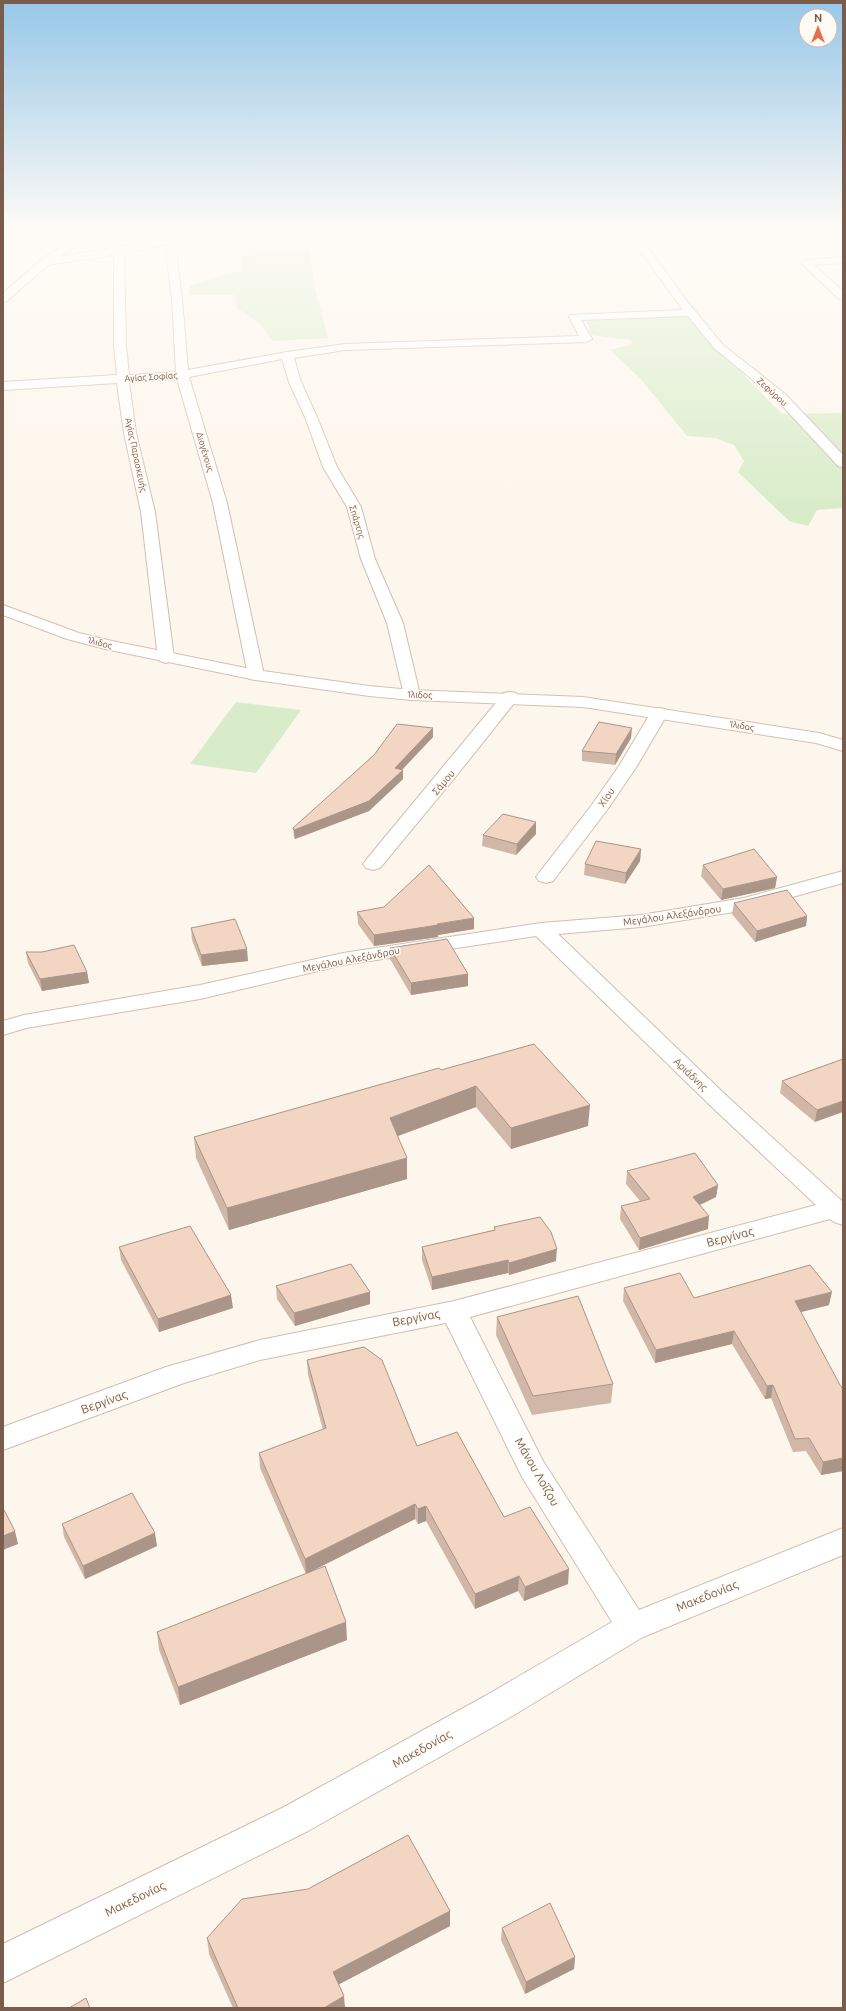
<svg xmlns="http://www.w3.org/2000/svg" width="846" height="2011" viewBox="0 0 846 2011" font-family="Ubuntu,sans-serif">
  <rect width="100%" height="100%" fill="#fdf6ec"/>
  <!-- green -->
  <g fill="#d8ecc9">
    <path d="M 260,227 L 431,227 L 433,229 L 373,231 L 372,229 L 308,233 L 314,285 L 328,338 L 273,341 L 259,323 L 237,308 L 234,295 L 189,295 L 190,286 L 241,270 L 247,229 Z"/>
    <path d="M 685,316 L 782,414 L 843,413 L 843,508 L 817,510 L 808,526 L 789,521 L 738,472 L 744,461 L 734,445 L 715,438 L 687,436 L 640,378 L 610,350 L 632,344 L 631,340 L 591,335 L 586,321 Z"/>
    <path d="M 236,702 L 301,710 L 256,773 L 190,764 Z"/>
  </g>
  <!-- water -->
  <path fill="#bfe3e8" stroke="#a5d3da" d="M 760,233 L 769,233 L 769,237 L 777,240 C 769,243 757,243 751,237 Z"/>
  <g fill="none" stroke-linecap="round" stroke-linejoin="round">
    <defs>
      <g id="street">
        <path d="M 105,227 L 59,257 L 169,238 L 169,227 L 179,227 L 178,236 L 224,227 L 244,227 L 239,230 L 178,242 L 177,260 L 182,299 L 188,370 L 287,352 L 345,344 L 579,336 L 569,317 L 570,315 L 683,310 L 623,227 L 633,227 L 687,301 L 722,344 L 785,394 L 843,455 L 843,467 L 838,466 L 777,400 L 714,348 L 688,316 L 581,320 L 592,339 L 586,342 L 345,350 L 294,358 L 301,382 L 317,417 L 337,467 L 361,507 L 375,559 L 403,623 L 420,695 L 418,699 L 412,700 L 406,699 L 404,695 L 387,623 L 361,559 L 347,507 L 323,467 L 305,417 L 289,382 L 282,359 L 189,377 L 227,503 L 264,675 L 262,679 L 256,680 L 250,679 L 248,675 L 213,503 L 177,379 L 129,382 L 136,433 L 155,512 L 174,658 L 172,661 L 166,663 L 160,661 L 158,658 L 141,512 L 124,433 L 117,383 L 3,390 L 3,382 L 117,375 L 114,345 L 114,255 L 48,265 L 7,301 L 3,302 L 3,293 L 41,260 L 89,228 ZM 168,244 L 167,260 L 172,299 L 176,372 L 129,375 L 126,345 L 124,253 Z"/>
        <path d="M 843,257 L 843,263 L 814,265 L 843,291 L 843,300 L 839,299 L 801,263 L 806,260 Z"/>
        <path d="M 510,692 L 516,693 L 519,697 L 457,775 L 380,868 L 373,870 L 366,868 L 363,864 L 366,860 L 504,693 Z"/>
        <path d="M 659,708 L 665,709 L 668,713 L 637,766 L 607,810 L 553,881 L 546,883 L 539,881 L 536,877 L 539,873 L 591,806 L 619,766 L 653,709 Z"/>
        <path d="M 843,871 L 843,883 L 746,910 L 641,927 L 558,934 L 731,1100 L 843,1202 L 843,1225 L 834,1222 L 830,1219 L 470,1317 L 543,1461 L 639,1610 L 843,1528 L 843,1555 L 643,1637 L 509,1718 L 308,1831 L 3,1983 L 3,1944 L 284,1807 L 485,1696 L 612,1622 L 522,1477 L 446,1323 L 260,1360 L 184,1383 L 3,1450 L 3,1427 L 166,1367 L 260,1340 L 454,1301 L 816,1205 L 715,1110 L 536,936 L 343,965 L 200,999 L 26,1028 L 3,1035 L 3,1021 L 24,1015 L 200,985 L 343,953 L 541,923 L 641,915 L 744,898 Z"/>
      </g>
      <path id="secondary" d="M 3,605 L 79,633 L 112,641 L 256,670 L 369,686 L 412,690 L 583,697 L 819,733 L 843,740 L 843,751 L 816,743 L 583,707 L 412,700 L 369,696 L 256,680 L 105,649 L 67,639 L 3,615 Z"/>
    </defs>
    <!-- street casing -->
    <use href="#street" stroke="#d1beb0" stroke-width="2"/>
    <!-- secondary casing -->
    <use href="#secondary" stroke="#d6c0b0" stroke-width="2"/>
    <!-- street -->
    <use href="#street" fill="#fff" fill-rule="evenodd"/>
    <!-- secondary -->
    <use href="#secondary" fill="#fff" fill-rule="evenodd"/>
  </g>
  <!-- wall -->
  <g fill="#d1b7a8">
    <path d="M 433,728 L 433,737 L 402,770 L 403,770 L 403,779 L 369,811 L 295,839 L 294,838 L 293,828 Z"/>
    <path d="M 631,738 L 615,765 L 582,761 L 582,751 Z"/>
    <path d="M 536,834 L 516,855 L 482,846 L 483,835 Z"/>
    <path d="M 641,849 L 640,861 L 625,884 L 584,875 L 585,864 Z"/>
    <path d="M 703,865 L 777,877 L 775,888 L 721,900 L 701,876 Z"/>
    <path d="M 734,903 L 807,916 L 806,926 L 755,942 L 732,914 Z"/>
    <path d="M 357,912 L 474,929 L 438,935 L 438,937 L 374,946 L 358,924 Z"/>
    <path d="M 191,928 L 248,961 L 202,966 L 192,940 Z"/>
    <path d="M 390,948 L 468,986 L 411,995 L 390,959 Z"/>
    <path d="M 26,952 L 87,972 L 89,983 L 42,991 L 28,963 Z"/>
    <path d="M 843,1059 L 815,1122 L 780,1093 L 782,1081 Z"/>
    <path d="M 441,1070 L 588,1126 L 511,1149 L 476,1107 L 397,1136 L 407,1179 L 229,1230 L 196,1158 L 194,1137 Z"/>
    <path d="M 627,1171 L 718,1185 L 716,1197 L 700,1205 L 708,1229 L 639,1250 L 620,1219 L 621,1206 L 640,1201 L 626,1184 Z"/>
    <path d="M 494,1227 L 556,1261 L 509,1275 L 508,1273 L 432,1290 L 422,1260 L 422,1247 L 494,1230 Z"/>
    <path d="M 119,1247 L 233,1308 L 159,1332 L 121,1260 Z"/>
    <path d="M 276,1286 L 370,1292 L 370,1304 L 295,1326 L 277,1299 Z"/>
    <path d="M 624,1288 L 694,1298 L 829,1305 L 801,1312 L 840,1385 L 843,1389 L 843,1471 L 821,1475 L 806,1451 L 793,1452 L 771,1398 L 765,1399 L 732,1344 L 655,1363 L 623,1301 Z"/>
    <path d="M 497,1317 L 613,1384 L 611,1403 L 532,1415 L 496,1335 Z"/>
    <path d="M 307,1360 L 417,1446 L 504,1517 L 568,1584 L 524,1601 L 518,1591 L 475,1609 L 426,1521 L 418,1524 L 415,1519 L 314,1570 L 347,1640 L 180,1705 L 159,1650 L 157,1632 L 306,1574 L 260,1468 L 259,1453 L 323,1430 L 308,1375 Z"/>
    <path d="M 62,1524 L 157,1546 L 85,1579 L 64,1537 Z"/>
    <path d="M 450,1911 L 450,1926 L 339,1984 L 345,2008 L 233,2008 L 209,1954 L 207,1938 Z"/>
    <path d="M 502,1928 L 575,1957 L 574,1969 L 525,1994 L 501,1940 Z"/>
  </g>
  <!-- shaded-wall -->
  <g fill="#aa9588">
    <path d="M 433,728 L 433,737 L 395,777 L 403,770 L 403,779 L 369,811 L 295,839 L 294,830 L 395,768 Z"/>
    <path d="M 632,728 L 631,738 L 615,765 L 616,754 Z"/>
    <path d="M 536,822 L 536,834 L 516,855 L 517,844 Z"/>
    <path d="M 641,849 L 640,861 L 625,884 L 626,873 Z"/>
    <path d="M 777,877 L 775,888 L 721,900 L 723,889 Z"/>
    <path d="M 807,916 L 806,926 L 755,942 L 757,931 Z"/>
    <path d="M 474,918 L 474,929 L 438,935 L 438,937 L 374,946 L 374,935 Z"/>
    <path d="M 247,949 L 248,961 L 202,966 L 201,955 Z"/>
    <path d="M 87,972 L 89,983 L 42,991 L 40,979 Z"/>
    <path d="M 468,974 L 468,986 L 411,995 L 411,983 Z"/>
    <path d="M 476,1086 L 476,1107 L 390,1139 L 390,1118 Z"/>
    <path d="M 843,1101 L 843,1112 L 815,1122 L 817,1110 Z"/>
    <path d="M 590,1105 L 588,1126 L 511,1149 L 511,1128 Z"/>
    <path d="M 407,1158 L 407,1179 L 229,1230 L 227,1208 Z"/>
    <path d="M 718,1185 L 716,1197 L 691,1209 L 693,1197 Z"/>
    <path d="M 709,1216 L 708,1229 L 639,1250 L 640,1238 Z"/>
    <path d="M 557,1249 L 556,1261 L 509,1275 L 509,1263 Z"/>
    <path d="M 508,1260 L 508,1273 L 432,1290 L 432,1277 Z"/>
    <path d="M 370,1292 L 370,1304 L 295,1326 L 294,1313 Z"/>
    <path d="M 832,1292 L 829,1305 L 793,1314 L 795,1301 Z"/>
    <path d="M 231,1295 L 233,1308 L 159,1332 L 158,1319 Z"/>
    <path d="M 734,1331 L 732,1344 L 655,1363 L 656,1350 Z"/>
    <path d="M 773,1385 L 771,1398 L 765,1399 L 767,1386 Z"/>
    <path d="M 843,1458 L 843,1471 L 821,1475 L 823,1462 Z"/>
    <path d="M 415,1504 L 415,1519 L 306,1574 L 305,1559 Z"/>
    <path d="M 426,1506 L 426,1521 L 418,1524 L 418,1509 Z"/>
    <path d="M 15,1531 L 18,1544 L 3,1550 L 3,1536 Z"/>
    <path d="M 155,1533 L 157,1546 L 85,1579 L 83,1566 Z"/>
    <path d="M 569,1569 L 568,1584 L 524,1601 L 525,1587 Z"/>
    <path d="M 519,1576 L 518,1591 L 475,1609 L 475,1594 Z"/>
    <path d="M 346,1622 L 347,1640 L 180,1705 L 178,1687 Z"/>
    <path d="M 450,1911 L 450,1926 L 334,1987 L 333,1972 Z"/>
    <path d="M 575,1957 L 574,1969 L 525,1994 L 526,1982 Z"/>
    <path d="M 344,1996 L 345,2008 L 324,2008 Z"/>
  </g>
  <!-- building -->
  <g fill="#f3d5c3" stroke="#aa9588">
    <path d="M 599,722 L 632,728 L 616,754 L 582,751 Z"/>
    <path d="M 397,724 L 433,728 L 395,768 L 403,770 L 369,801 L 294,830 L 293,828 L 374,755 Z"/>
    <path d="M 503,814 L 536,822 L 517,844 L 483,835 Z"/>
    <path d="M 596,841 L 641,849 L 626,873 L 585,864 Z"/>
    <path d="M 754,849 L 777,877 L 723,889 L 703,865 Z"/>
    <path d="M 429,865 L 474,918 L 437,924 L 438,925 L 374,935 L 357,912 L 384,907 Z"/>
    <path d="M 787,890 L 807,916 L 757,931 L 734,903 Z"/>
    <path d="M 235,919 L 247,949 L 201,955 L 191,928 Z"/>
    <path d="M 447,939 L 468,974 L 411,983 L 390,948 Z"/>
    <path d="M 74,945 L 87,972 L 40,979 L 26,952 L 42,952 Z"/>
    <path d="M 534,1044 L 590,1105 L 511,1128 L 476,1086 L 390,1118 L 407,1158 L 227,1208 L 194,1137 L 439,1068 L 441,1070 Z"/>
    <path d="M 843,1059 L 843,1101 L 817,1110 L 782,1081 Z"/>
    <path d="M 695,1153 L 718,1185 L 693,1197 L 709,1216 L 640,1238 L 621,1206 L 650,1199 L 627,1171 Z"/>
    <path d="M 540,1217 L 551,1232 L 557,1249 L 509,1263 L 508,1260 L 432,1277 L 422,1247 L 495,1230 L 494,1227 Z"/>
    <path d="M 190,1226 L 231,1295 L 158,1319 L 119,1247 Z"/>
    <path d="M 351,1264 L 370,1292 L 294,1313 L 276,1286 Z"/>
    <path d="M 810,1265 L 832,1292 L 795,1301 L 840,1385 L 843,1389 L 843,1458 L 823,1462 L 809,1438 L 795,1439 L 773,1385 L 767,1386 L 734,1331 L 656,1350 L 624,1288 L 680,1273 L 694,1298 Z"/>
    <path d="M 578,1296 L 613,1384 L 533,1396 L 497,1317 Z"/>
    <path d="M 364,1347 L 382,1360 L 417,1446 L 457,1432 L 504,1517 L 530,1507 L 569,1569 L 525,1587 L 519,1576 L 475,1594 L 426,1506 L 418,1509 L 415,1504 L 305,1559 L 259,1453 L 326,1428 L 307,1360 Z"/>
    <path d="M 132,1493 L 155,1533 L 83,1566 L 62,1524 Z"/>
    <path d="M 3,1508 L 15,1531 L 3,1536 Z"/>
    <path d="M 325,1566 L 346,1622 L 178,1687 L 157,1632 Z"/>
    <path d="M 408,1835 L 450,1911 L 333,1972 L 344,1996 L 324,2008 L 238,2008 L 207,1938 L 242,1899 L 308,1889 Z"/>
    <path d="M 550,1903 L 575,1957 L 526,1982 L 502,1928 Z"/>
    <path d="M 86,1998 L 90,2008 L 69,2008 Z"/>
  </g>
  <!-- sky -->
  <linearGradient id="sky" x2="0" y2="1"><stop stop-color="#97c7e8"/><stop offset="0.45" stop-color="#fefbf6"/><stop offset="1" stop-color="#fefbf6" stop-opacity="0"/></linearGradient>
  <rect width="846" height="509" fill="url(#sky)"/>
  <g text-anchor="middle" stroke-width="3" stroke-linejoin="round" paint-order="stroke">
    <!-- far-street labels -->
    <g font-size="9" fill="#7a5c4d" stroke="#fffaf3">
      <text transform="translate(151 377) rotate(-4)" y="3">Αγίας Σοφίας</text>
      <text transform="translate(772 392) rotate(42)" y="3">Ζεφύρου</text>
      <text transform="translate(205 452) rotate(74)" y="3">Διογένους</text>
      <text transform="translate(136 455) rotate(78)" y="3">Αγίας Παρασκευής</text>
      <text transform="translate(357 522) rotate(73)" y="3">Σπάρτης</text>
      <text transform="translate(100 643) rotate(15)" y="3">Ίλιδος</text>
      <text transform="translate(420 695) rotate(2)" y="3">Ίλιδος</text>
      <text transform="translate(742 726) rotate(9)" y="3">Ίλιδος</text>
    </g>
    <!-- street labels -->
    <g font-size="10" fill="#7a5c4d" stroke="#fffaf3">
      <text transform="translate(443 782) rotate(-50)" y="4">Σάμου</text>
      <text transform="translate(606 797) rotate(-56)" y="4">Χίου</text>
      <text transform="translate(672 915) rotate(-8)" y="4">Μεγάλου Αλεξάνδρου</text>
      <text transform="translate(351 959) rotate(-11)" y="4">Μεγάλου Αλεξάνδρου</text>
      <text transform="translate(691 1074) rotate(44)" y="4">Αριάδνης</text>
    </g>
    <!-- near-street labels -->
    <g font-size="12" fill="#7a5c4d" stroke="#fffaf3">
      <text transform="translate(730 1237) rotate(-15)" y="4">Βεργίνας</text>
      <text transform="translate(416 1318) rotate(-11)" y="4">Βεργίνας</text>
      <text transform="translate(104 1402) rotate(-20)" y="4">Βεργίνας</text>
      <text transform="translate(537 1472) rotate(60)" y="4">Μάνου Λοΐζου</text>
      <text transform="translate(707 1596) rotate(-22)" y="4">Μακεδονίας</text>
      <text transform="translate(422 1749) rotate(-29)" y="4">Μακεδονίας</text>
      <text transform="translate(135 1899) rotate(-26)" y="4">Μακεδονίας</text>
    </g>
  </g>
  <!-- border -->
  <rect width="846" height="2011" fill="none" stroke="#7a5c4d" stroke-width="8"/>
  <!-- north arrow -->
  <g transform="translate(818 28)"><circle r="19" fill="#fffaf3" stroke="#cabbb1"/>
  <path d="M0-3L7 15L0 10L-7 15Z" fill="#e76f51"/>
  <text y="-6" font-size="11" font-weight="bold" text-anchor="middle" fill="#7a5c4d">N</text>
  </g>
</svg>
